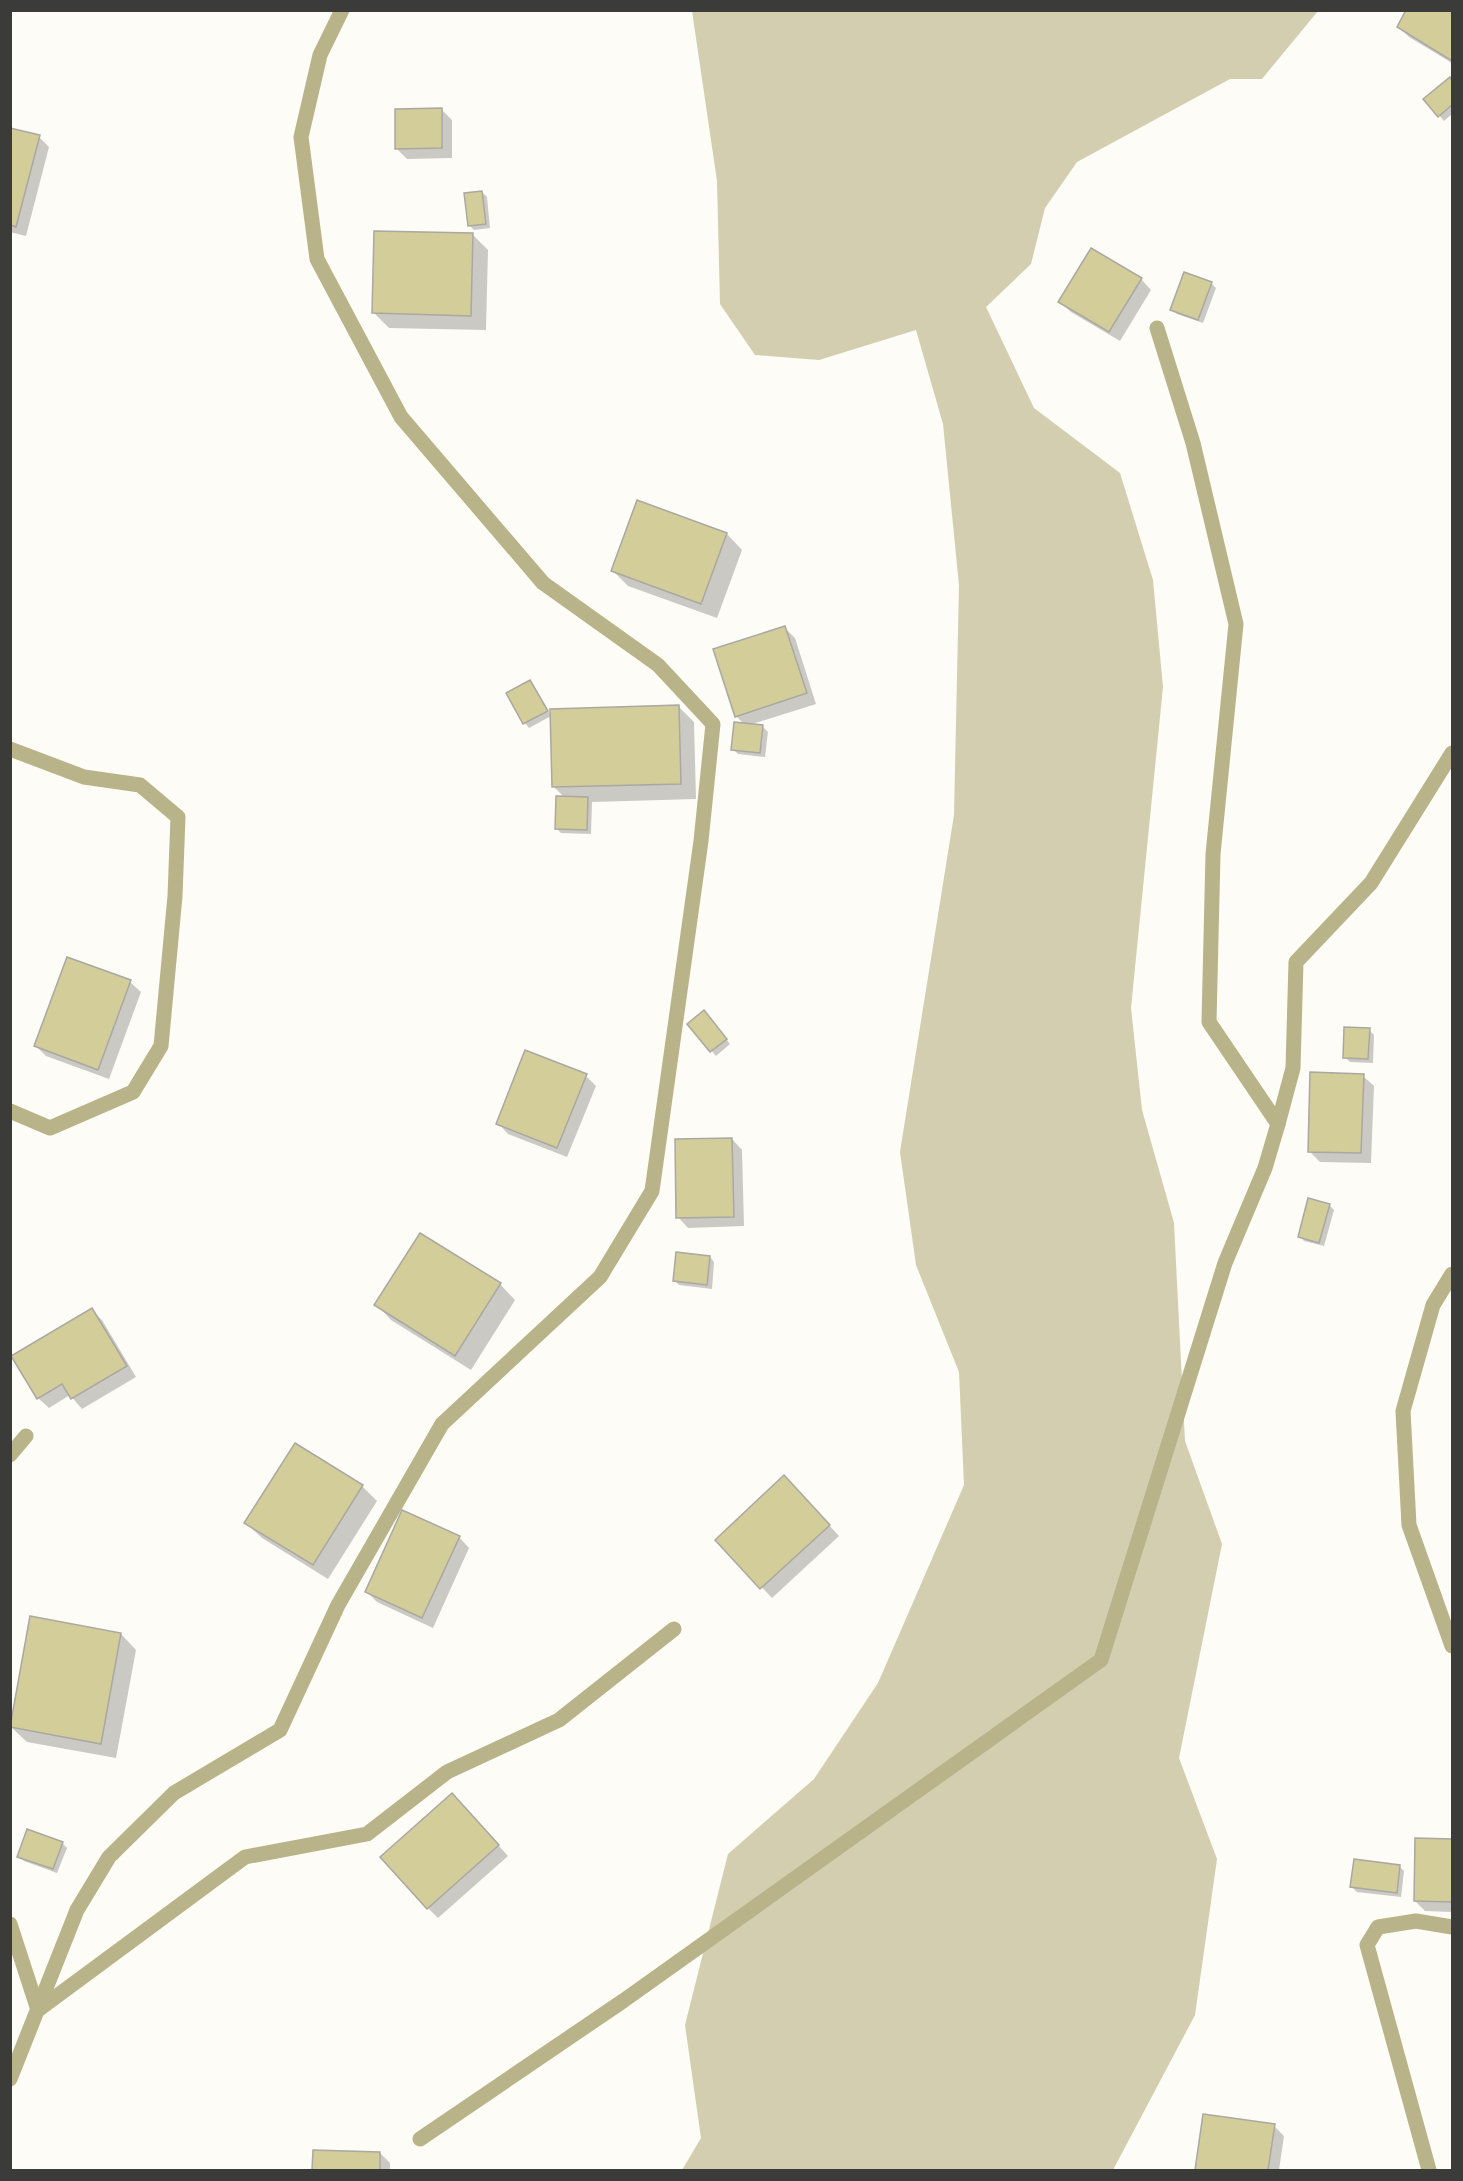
<svg xmlns="http://www.w3.org/2000/svg" width="1463" height="2181" viewBox="0 0 1463 2181" font-family="Ubuntu,sans-serif">
  <rect width="100%" height="100%" fill="#fdfcf6"/>
  <!-- green -->
  <path fill="#d2ceaf" d="M 692,11 L 1318,11 L 1262,79 L 1230,79 L 1077,162 L 1045,208 L 1031,264 L 986,307 L 1034,408 L 1120,473 L 1153,580 L 1163,687 L 1131,1008 L 1142,1110 L 1174,1223 L 1185,1441 L 1222,1544 L 1179,1758 L 1217,1859 L 1195,2015 L 1113,2170 L 682,2170 L 701,2138 L 685,2025 L 728,1854 L 814,1779 L 878,1683 L 964,1485 L 959,1372 L 916,1265 L 900,1152 L 954,815 L 959,585 L 943,424 L 916,330 L 819,360 L 755,355 L 720,304 L 717,181 Z"/>
  <!-- shadow -->
  <g fill="#0003">
    <path d="M 1408,10 L 1452,10 L 1452,63 L 1409,37 L 1398,26 Z"/>
    <path d="M 1450,79 L 1452,82 L 1452,114 L 1444,121 L 1425,99 Z"/>
    <path d="M 441,109 L 452,120 L 452,158 L 407,159 L 397,149 Z"/>
    <path d="M 10,129 L 39,137 L 49,147 L 26,236 L 10,232 Z"/>
    <path d="M 482,192 L 487,197 L 490,228 L 474,230 L 469,225 Z"/>
    <path d="M 473,235 L 488,250 L 486,330 L 389,328 L 373,312 Z"/>
    <path d="M 1141,279 L 1151,290 L 1120,341 L 1071,312 L 1060,302 Z"/>
    <path d="M 1211,283 L 1216,288 L 1203,323 L 1177,314 L 1172,309 Z"/>
    <path d="M 638,502 L 727,534 L 742,550 L 717,618 L 628,586 L 613,571 Z"/>
    <path d="M 785,628 L 795,638 L 816,704 L 749,725 L 763,727 L 768,732 L 765,757 L 738,754 L 733,749 L 745,725 L 736,716 Z"/>
    <path d="M 530,682 L 551,716 L 529,728 L 525,723 Z"/>
    <path d="M 679,707 L 694,722 L 696,799 L 592,802 L 591,834 L 561,833 L 556,828 L 565,798 L 554,787 Z"/>
    <path d="M 68,959 L 130,982 L 141,992 L 109,1079 L 46,1056 L 36,1046 Z"/>
    <path d="M 709,1017 L 730,1044 L 716,1056 L 689,1024 Z"/>
    <path d="M 1369,1030 L 1374,1035 L 1373,1063 L 1350,1062 L 1345,1057 Z"/>
    <path d="M 586,1076 L 596,1086 L 567,1157 L 508,1134 L 498,1123 Z"/>
    <path d="M 1363,1076 L 1374,1086 L 1371,1163 L 1320,1162 L 1309,1151 Z"/>
    <path d="M 732,1139 L 742,1150 L 744,1226 L 688,1228 L 678,1217 Z"/>
    <path d="M 1329,1205 L 1334,1210 L 1324,1246 L 1304,1241 L 1300,1236 Z"/>
    <path d="M 710,1257 L 714,1262 L 712,1289 L 679,1285 L 674,1280 Z"/>
    <path d="M 500,1284 L 515,1300 L 471,1370 L 391,1320 L 376,1304 Z"/>
    <path d="M 91,1310 L 102,1320 L 136,1377 L 82,1409 L 70,1395 L 49,1408 L 38,1398 Z"/>
    <path d="M 362,1486 L 377,1501 L 328,1579 L 262,1538 L 246,1523 Z"/>
    <path d="M 795,1488 L 839,1536 L 772,1598 L 717,1540 Z"/>
    <path d="M 459,1537 L 469,1548 L 433,1628 L 377,1602 L 366,1591 Z"/>
    <path d="M 121,1634 L 136,1650 L 116,1758 L 27,1742 L 11,1727 Z"/>
    <path d="M 462,1805 L 508,1856 L 438,1918 L 428,1908 Z"/>
    <path d="M 1416,1839 L 1452,1840 L 1452,1912 L 1425,1911 L 1415,1901 Z"/>
    <path d="M 62,1843 L 67,1848 L 57,1873 L 24,1861 L 19,1856 Z"/>
    <path d="M 1399,1866 L 1404,1871 L 1401,1897 L 1357,1892 L 1352,1887 Z"/>
    <path d="M 1204,2115 L 1274,2126 L 1284,2136 L 1279,2170 L 1196,2170 Z"/>
    <path d="M 315,2151 L 380,2153 L 390,2163 L 390,2170 L 314,2170 Z"/>
  </g>
  <!-- building -->
  <g fill="#d3cd99" stroke="#a9a8a2" stroke-width="1.5">
    <path d="M 1406,10 L 1452,10 L 1452,61 L 1397,27 Z"/>
    <path d="M 1450,77 L 1452,81 L 1452,105 L 1438,117 L 1423,99 Z"/>
    <path d="M 442,108 L 442,148 L 395,149 L 395,109 Z"/>
    <path d="M 10,128 L 40,135 L 16,227 L 10,225 Z"/>
    <path d="M 482,191 L 486,224 L 468,226 L 464,193 Z"/>
    <path d="M 374,231 L 473,233 L 471,316 L 372,313 Z"/>
    <path d="M 1091,248 L 1142,278 L 1109,332 L 1058,302 Z"/>
    <path d="M 1184,272 L 1212,282 L 1198,320 L 1170,310 Z"/>
    <path d="M 637,500 L 727,533 L 701,604 L 611,571 Z"/>
    <path d="M 785,626 L 807,693 L 735,717 L 713,649 Z"/>
    <path d="M 530,680 L 548,711 L 523,724 L 506,693 Z"/>
    <path d="M 679,705 L 681,784 L 552,787 L 550,709 Z"/>
    <path d="M 734,722 L 763,725 L 760,753 L 731,750 Z"/>
    <path d="M 556,796 L 588,797 L 587,830 L 555,829 Z"/>
    <path d="M 67,957 L 131,980 L 98,1070 L 34,1046 Z"/>
    <path d="M 704,1010 L 727,1039 L 710,1052 L 687,1024 Z"/>
    <path d="M 1344,1027 L 1370,1028 L 1368,1059 L 1343,1058 Z"/>
    <path d="M 525,1050 L 587,1074 L 557,1148 L 496,1124 Z"/>
    <path d="M 1310,1072 L 1364,1074 L 1361,1153 L 1308,1152 Z"/>
    <path d="M 732,1138 L 734,1217 L 676,1218 L 675,1139 Z"/>
    <path d="M 1308,1198 L 1330,1204 L 1319,1243 L 1298,1237 Z"/>
    <path d="M 420,1233 L 501,1283 L 455,1356 L 374,1305 Z"/>
    <path d="M 676,1252 L 710,1256 L 707,1285 L 673,1281 Z"/>
    <path d="M 92,1308 L 127,1366 L 71,1399 L 62,1384 L 37,1399 L 11,1356 Z"/>
    <path d="M 295,1443 L 363,1485 L 313,1565 L 244,1523 Z"/>
    <path d="M 784,1475 L 830,1525 L 760,1589 L 715,1540 Z"/>
    <path d="M 402,1510 L 460,1536 L 422,1618 L 365,1592 Z"/>
    <path d="M 30,1616 L 121,1633 L 101,1744 L 10,1727 Z"/>
    <path d="M 452,1793 L 499,1845 L 427,1909 L 380,1857 Z"/>
    <path d="M 27,1829 L 63,1842 L 53,1869 L 17,1857 Z"/>
    <path d="M 1415,1838 L 1452,1839 L 1452,1902 L 1414,1901 Z"/>
    <path d="M 1354,1859 L 1400,1865 L 1397,1893 L 1350,1887 Z"/>
    <path d="M 1203,2114 L 1275,2124 L 1268,2170 L 1195,2170 Z"/>
    <path d="M 313,2150 L 380,2152 L 380,2170 L 312,2170 Z"/>
  </g>
  <g fill="none" stroke-linecap="round" stroke-linejoin="round">
    <!-- lane -->
    <g stroke="#b8b388" stroke-width="15">
      <path d="M 1157,328 L 1193,443 L 1236,624 L 1213,854 L 1209,1022 L 1278,1124"/>
      <path d="M 10,749 L 84,777 L 140,785 L 178,817 L 175,896 L 161,1046 L 133,1092 L 50,1128 L 10,1111"/>
      <path d="M 10,1455 L 26,1436"/>
      <path d="M 10,1924 L 38,2010 L 245,1857 L 367,1834 L 447,1772 L 559,1720 L 674,1629"/>
      <path d="M 420,2139 L 623,2001 L 1101,1660 L 1225,1263 L 1265,1168 L 1278,1124 L 1293,1068 L 1296,962 L 1371,883 L 1452,753"/>
    </g>
    <!-- street -->
    <g stroke="#b8b388" stroke-width="15">
      <path d="M 1452,1274 L 1433,1305 L 1403,1411 L 1409,1525 L 1452,1646"/>
      <path d="M 10,2079 L 77,1910 L 109,1857 L 174,1793 L 280,1730 L 338,1605 L 442,1424 L 600,1277 L 652,1191 L 701,841 L 713,724 L 658,665 L 543,583 L 401,417 L 317,259 L 301,137 L 320,55 L 342,10"/>
      <path d="M 1429,2170 L 1367,1945 L 1378,1927 L 1416,1921 L 1452,1927"/>
    </g>
  </g>
  <!-- border -->
  <rect width="1463" height="2181" fill="none" stroke="#3b3b39" stroke-width="24"/>
</svg>
